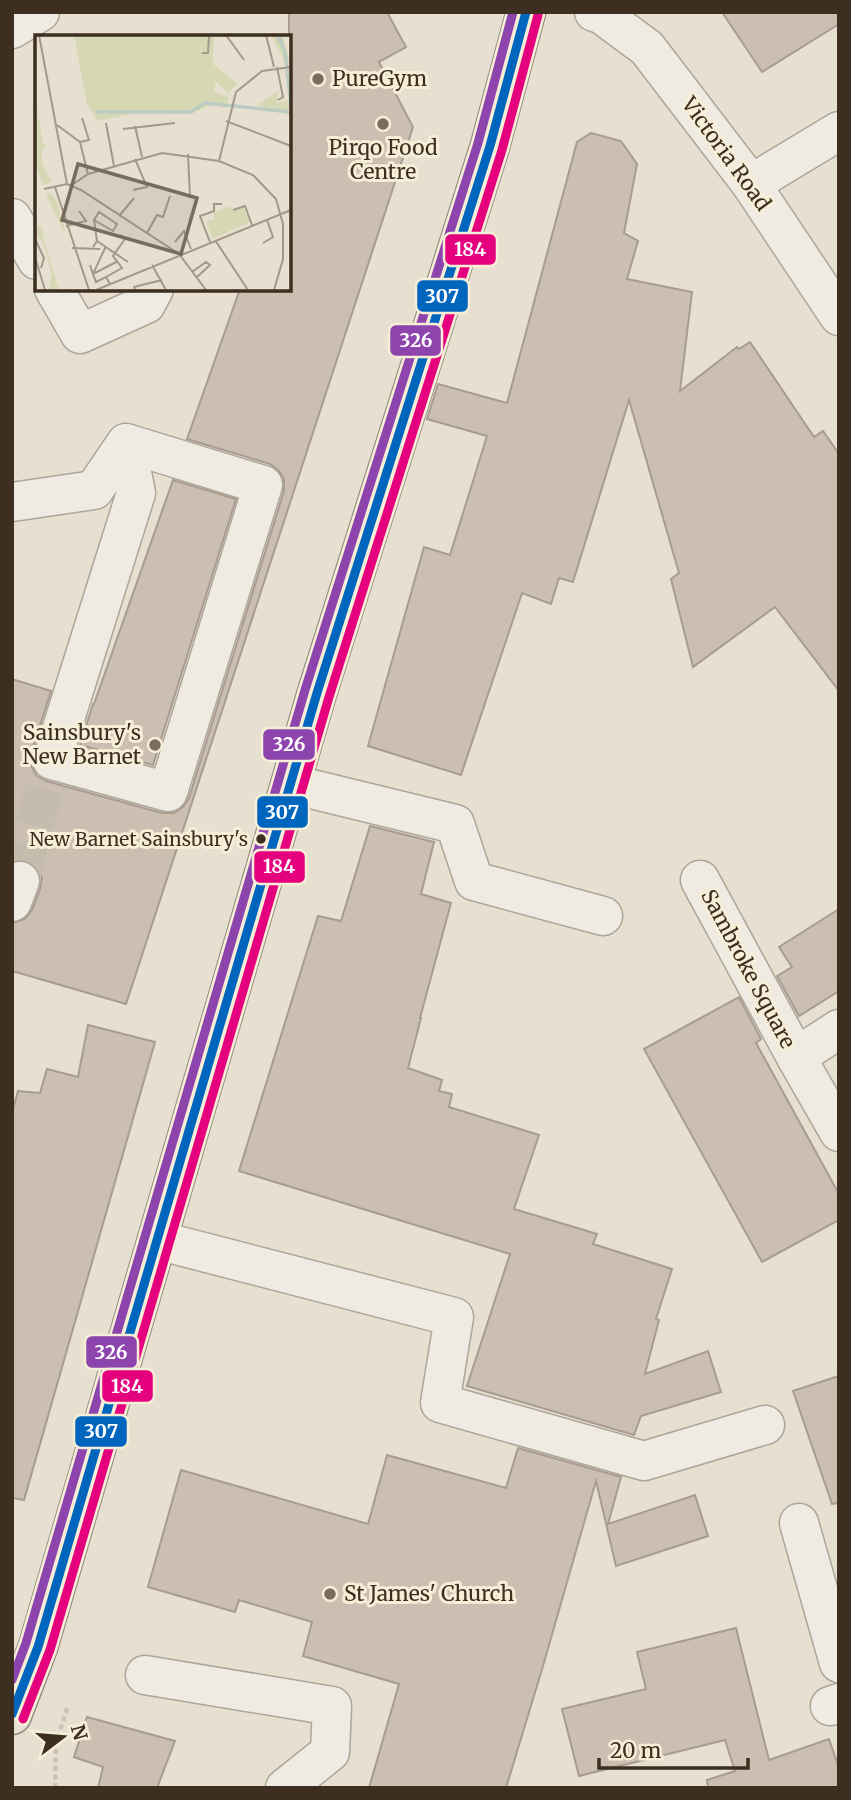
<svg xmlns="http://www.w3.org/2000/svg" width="851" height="1800" viewBox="0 0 851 1800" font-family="Merriweather,serif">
  <rect width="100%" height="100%" fill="#e7e0d1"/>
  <!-- building -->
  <g fill="#cbbfb2" stroke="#a89c90" stroke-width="2">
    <path d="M 289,12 L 387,12 L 406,47 L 379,62 L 413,127 L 126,1004 L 12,971 L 12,923 L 25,919 L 32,910 L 40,889 L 42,878 L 37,868 L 28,861 L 17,859 L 12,861 L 12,679 L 51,691 L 31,754 L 31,766 L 37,776 L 46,781 L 162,813 L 174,813 L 183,807 L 189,798 L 284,491 L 284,479 L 279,471 L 270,464 L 187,439 L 240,289 L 289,289 Z"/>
    <path d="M 722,12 L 839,12 L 839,24 L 762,72 Z"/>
    <path d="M 591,133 L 621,141 L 637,164 L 624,233 L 638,241 L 627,279 L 692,292 L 680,391 L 737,347 L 739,349 L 750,342 L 814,437 L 823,431 L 839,454 L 839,691 L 775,607 L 693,667 L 671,579 L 679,573 L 629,400 L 573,582 L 559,578 L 551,604 L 522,593 L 461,775 L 368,746 L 424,547 L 450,555 L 487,436 L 427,419 L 438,384 L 507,403 L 577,142 Z"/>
    <path d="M 173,480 L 236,499 L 153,765 L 80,745 L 93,704 L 94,704 Z"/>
    <path d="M 370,826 L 434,842 L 421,894 L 451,903 L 420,1018 L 421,1018 L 408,1068 L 442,1080 L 439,1091 L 452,1094 L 449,1107 L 539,1135 L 514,1209 L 597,1234 L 593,1244 L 672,1269 L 656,1319 L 659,1320 L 645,1374 L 708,1351 L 721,1392 L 641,1416 L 634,1435 L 467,1386 L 510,1254 L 239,1171 L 318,916 L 341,921 Z"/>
    <path d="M 839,909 L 839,991 L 799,1016 L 777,976 L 792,967 L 779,947 Z"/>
    <path d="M 739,997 L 761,1039 L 756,1043 L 839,1194 L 839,1220 L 762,1262 L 644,1049 Z"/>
    <path d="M 88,1025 L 155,1042 L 24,1500 L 12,1498 L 12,1113 L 18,1091 L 40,1093 L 47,1069 L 78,1077 Z"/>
    <path d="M 839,1376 L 839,1503 L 832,1504 L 793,1391 Z"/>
    <path d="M 518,1448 L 621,1477 L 608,1524 L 695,1495 L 708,1536 L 616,1566 L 596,1481 L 543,1666 L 506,1788 L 369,1788 L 399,1684 L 303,1656 L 312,1622 L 239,1600 L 235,1612 L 148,1587 L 181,1470 L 368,1524 L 387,1455 L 506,1488 Z"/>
    <path d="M 736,1628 L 769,1760 L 829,1739 L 839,1768 L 839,1788 L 708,1788 L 707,1780 L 735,1771 L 725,1740 L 579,1776 L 562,1709 L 646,1689 L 637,1652 Z"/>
    <path d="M 87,1717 L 175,1741 L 157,1788 L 98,1788 L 103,1767 L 74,1757 Z"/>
  </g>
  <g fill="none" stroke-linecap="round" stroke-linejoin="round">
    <!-- minor-tunnel -->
    <path stroke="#c5bcae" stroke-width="38" stroke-dasharray="38 19" stroke-linecap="butt" d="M 20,881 L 46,782"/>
    <defs>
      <g id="minor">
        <path d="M 594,12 L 601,14 L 647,48 L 751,184 L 839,316"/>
        <path d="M 12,29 L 40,12"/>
        <path d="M 751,184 L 839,131"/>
        <path d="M 12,218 L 37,260"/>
        <path d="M 54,289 L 80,334 L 146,304 L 154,289"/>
        <path d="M 12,502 L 94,490 L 126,443 L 263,485 L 168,792 L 52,760 L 136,493 L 126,443"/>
        <path d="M 291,784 L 455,824 L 474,881 L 603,916"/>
        <path d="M 700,880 L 796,1057 L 839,1029"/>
        <path d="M 12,902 L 20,881"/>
        <path d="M 796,1057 L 839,1132"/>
        <path d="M 157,1240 L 454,1317 L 440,1403 L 644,1461 L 765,1425"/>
        <path d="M 799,1523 L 839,1663"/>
        <path d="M 145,1675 L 332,1706 L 330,1752 L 285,1788"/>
        <path d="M 830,1706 L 839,1703"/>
      </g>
      <path id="major" d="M 12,1715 L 38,1647 L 317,693 L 490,146 L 526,12"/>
    </defs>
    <!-- minor casing -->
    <use href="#minor" stroke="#ada599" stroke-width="41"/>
    <!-- major casing -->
    <use href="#major" stroke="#928b80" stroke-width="41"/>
    <!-- path -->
    <path stroke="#c8c2b9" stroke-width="4.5" stroke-dasharray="5 3.5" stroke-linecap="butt" d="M 55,1788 L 56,1743 L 68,1706"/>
    <!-- minor -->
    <use href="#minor" stroke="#efebe3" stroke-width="38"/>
    <!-- major -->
    <use href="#major" stroke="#e6e1d4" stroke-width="38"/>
    <defs>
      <path id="bus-1" d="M 12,1714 L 38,1647 L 317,693 L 490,146 L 526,12"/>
      <path id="bus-2" d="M 23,1719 L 50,1650 L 329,697 L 502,150 L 538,15"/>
      <path id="bus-3" d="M 12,1680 L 26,1643 L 305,690 L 478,143 L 513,12"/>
    </defs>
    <!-- bus-1 casing -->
    <use href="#bus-1" stroke="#f7eed8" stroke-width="14"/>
    <!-- bus-2 casing -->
    <use href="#bus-2" stroke="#f7eed8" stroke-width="14"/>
    <!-- bus-3 casing -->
    <use href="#bus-3" stroke="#f7eed8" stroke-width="14"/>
    <!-- bus-1 -->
    <use href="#bus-1" stroke="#0065bd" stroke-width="9"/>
    <!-- bus-2 -->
    <use href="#bus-2" stroke="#e5007d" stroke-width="9"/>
    <!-- bus-3 -->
    <use href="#bus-3" stroke="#8e44ad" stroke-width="9"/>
  </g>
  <!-- markers -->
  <g fill="#786c5e" stroke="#f7eed8" stroke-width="2.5">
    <circle cx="318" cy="79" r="7"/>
    <circle cx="383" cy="124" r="7"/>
    <circle cx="155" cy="745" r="7"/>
    <circle cx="330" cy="1594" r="7"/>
  </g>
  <circle fill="#3d2e20" stroke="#f7eed8" stroke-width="2.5" cx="261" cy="839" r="6"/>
  <g text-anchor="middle" stroke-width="6" stroke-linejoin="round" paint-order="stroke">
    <!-- bus labels -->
    <g font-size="19" fill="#3d2e20" stroke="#f7eed8" text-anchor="end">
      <text x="248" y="846">New Barnet Sainsbury's</text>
    </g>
    <!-- poi labels -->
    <g font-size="21" fill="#3d2e20" stroke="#f7eed8" text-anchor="start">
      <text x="332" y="86">PureGym</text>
      <text x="383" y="155" text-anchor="middle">Pirqo Food<tspan x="383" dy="24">Centre</tspan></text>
      <text x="141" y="740" text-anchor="end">Sainsbury's<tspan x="141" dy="24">New Barnet</tspan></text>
      <text x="344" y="1601">St James' Church</text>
    </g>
    <!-- street labels -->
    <g font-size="21" fill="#3d2e20" stroke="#f7eed8">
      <text transform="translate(726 154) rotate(54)" y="7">Victoria Road</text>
      <text transform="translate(748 969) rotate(62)" y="7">Sambroke Square</text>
    </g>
  </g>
  <!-- overview -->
  <g transform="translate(35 35)">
    <rect width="256" height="256" fill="#e7e0d1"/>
    <path d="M 39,0 L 179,0 L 178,29 L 202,48 L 194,58 L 181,47 L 179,57 L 194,62 L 191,73 L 178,69 L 155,79 L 107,77 L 63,86 L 52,69 ZM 236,0 L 248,0 L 255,28 L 249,25 ZM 243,56 L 242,68 L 255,65 L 255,80 L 222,70 ZM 0,62 L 8,109 L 12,110 L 7,114 L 7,129 L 17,147 L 8,150 L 0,127 ZM 16,158 L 22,167 L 31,201 L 11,159 ZM 195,171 L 198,176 L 208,172 L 215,187 L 177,204 L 171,187 L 180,184 L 178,178 ZM 6,191 L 12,216 L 24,255 L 14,255 L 17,240 L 8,208 L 0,199 L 0,192 Z" fill="#d6d7b3"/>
    <path fill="none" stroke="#bcccc2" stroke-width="3.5" d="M 243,0 L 250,17 L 256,70M 61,77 L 156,77 L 170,68 L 256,77"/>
    <path fill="none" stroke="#a3998a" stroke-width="2" d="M 4,0 L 32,149M 191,0 L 209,25M 231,0 L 239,32M 167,18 L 173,18 L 174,0M 242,32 L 248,62 L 243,65M 191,86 L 256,111M 71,88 L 79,131M 22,90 L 45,107 L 53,139M 100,91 L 107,122M 88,94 L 140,88M 45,107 L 54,105 L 47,83M 153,119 L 155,162M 184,126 L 201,57 L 227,36 L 256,32M 37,150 L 53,139 L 127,118 L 184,126 L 218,140 L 241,164 L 248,189 L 248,224 L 239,255M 20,152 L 54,255M 9,154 L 32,149 L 46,155 L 144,219 L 171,255M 98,155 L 112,152 L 100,124M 198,175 L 210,171 L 217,190M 84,181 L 99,163M 31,191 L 51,186 L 44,176M 112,198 L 122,180 L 128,182 L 135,161M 0,204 L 9,223 L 6,233M 180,205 L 213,255M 62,206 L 93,227M 140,207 L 149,196 L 156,214M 175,207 L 165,181 L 179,176 L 179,169 L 187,169M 228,208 L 238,202 L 232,185M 71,211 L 58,239 L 61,247 L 71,242 L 75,249M 58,212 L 62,206 L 59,185 L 64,177 L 82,189 L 78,196 L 59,185M 37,213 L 65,214M 0,222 L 10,255M 55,230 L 58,239 L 83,226M 117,230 L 131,255M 157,237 L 171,227 L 175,230 L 162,242M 71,242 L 87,233 L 78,221 L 90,204 L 85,200M 61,255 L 256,175M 100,255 L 99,252 L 127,245"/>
    <path fill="#786c5e" fill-opacity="0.15" stroke="#786c5e" stroke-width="3.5" d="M 43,129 L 162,163 L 146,219 L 27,185 Z"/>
    <rect width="256" height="256" fill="none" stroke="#3d2e20" stroke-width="3.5"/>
  </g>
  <g stroke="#f7eed8" stroke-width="2.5">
    <rect x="444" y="233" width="53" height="33" rx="7" fill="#e5007d"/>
    <rect x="416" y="279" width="53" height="34" rx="7" fill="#0065bd"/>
    <rect x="389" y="324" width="53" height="33" rx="7" fill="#8e44ad"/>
    <rect x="262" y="728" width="54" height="33" rx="7" fill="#8e44ad"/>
    <rect x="256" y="795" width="53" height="34" rx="7" fill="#0065bd"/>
    <rect x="253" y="850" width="53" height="34" rx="7" fill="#e5007d"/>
    <rect x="85" y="1335" width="53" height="34" rx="7" fill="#8e44ad"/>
    <rect x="101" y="1369" width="53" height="34" rx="7" fill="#e5007d"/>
    <rect x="74" y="1415" width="54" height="33" rx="7" fill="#0065bd"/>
  </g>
  <g font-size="19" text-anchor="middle" font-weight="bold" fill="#fff">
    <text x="470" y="256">184</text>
    <text x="442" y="303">307</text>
    <text x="416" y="347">326</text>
    <text x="289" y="751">326</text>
    <text x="282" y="819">307</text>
    <text x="279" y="873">184</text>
    <text x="111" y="1359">326</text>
    <text x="127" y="1393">184</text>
    <text x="101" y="1438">307</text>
  </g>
  <!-- border -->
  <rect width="851" height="1800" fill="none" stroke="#3d2e20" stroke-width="28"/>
  <!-- north arrow -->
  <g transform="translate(63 1737) rotate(74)" stroke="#f7eed8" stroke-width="5" paint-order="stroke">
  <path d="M0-5L12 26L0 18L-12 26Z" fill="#3d2e20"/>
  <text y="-10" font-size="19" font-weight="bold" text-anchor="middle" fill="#3d2e20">N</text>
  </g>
  <!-- scale -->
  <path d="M599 1758v10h149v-10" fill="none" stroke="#3d2e20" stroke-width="3.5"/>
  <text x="610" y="1758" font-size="21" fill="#3d2e20" stroke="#f7eed8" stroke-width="5" paint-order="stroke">20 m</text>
</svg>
